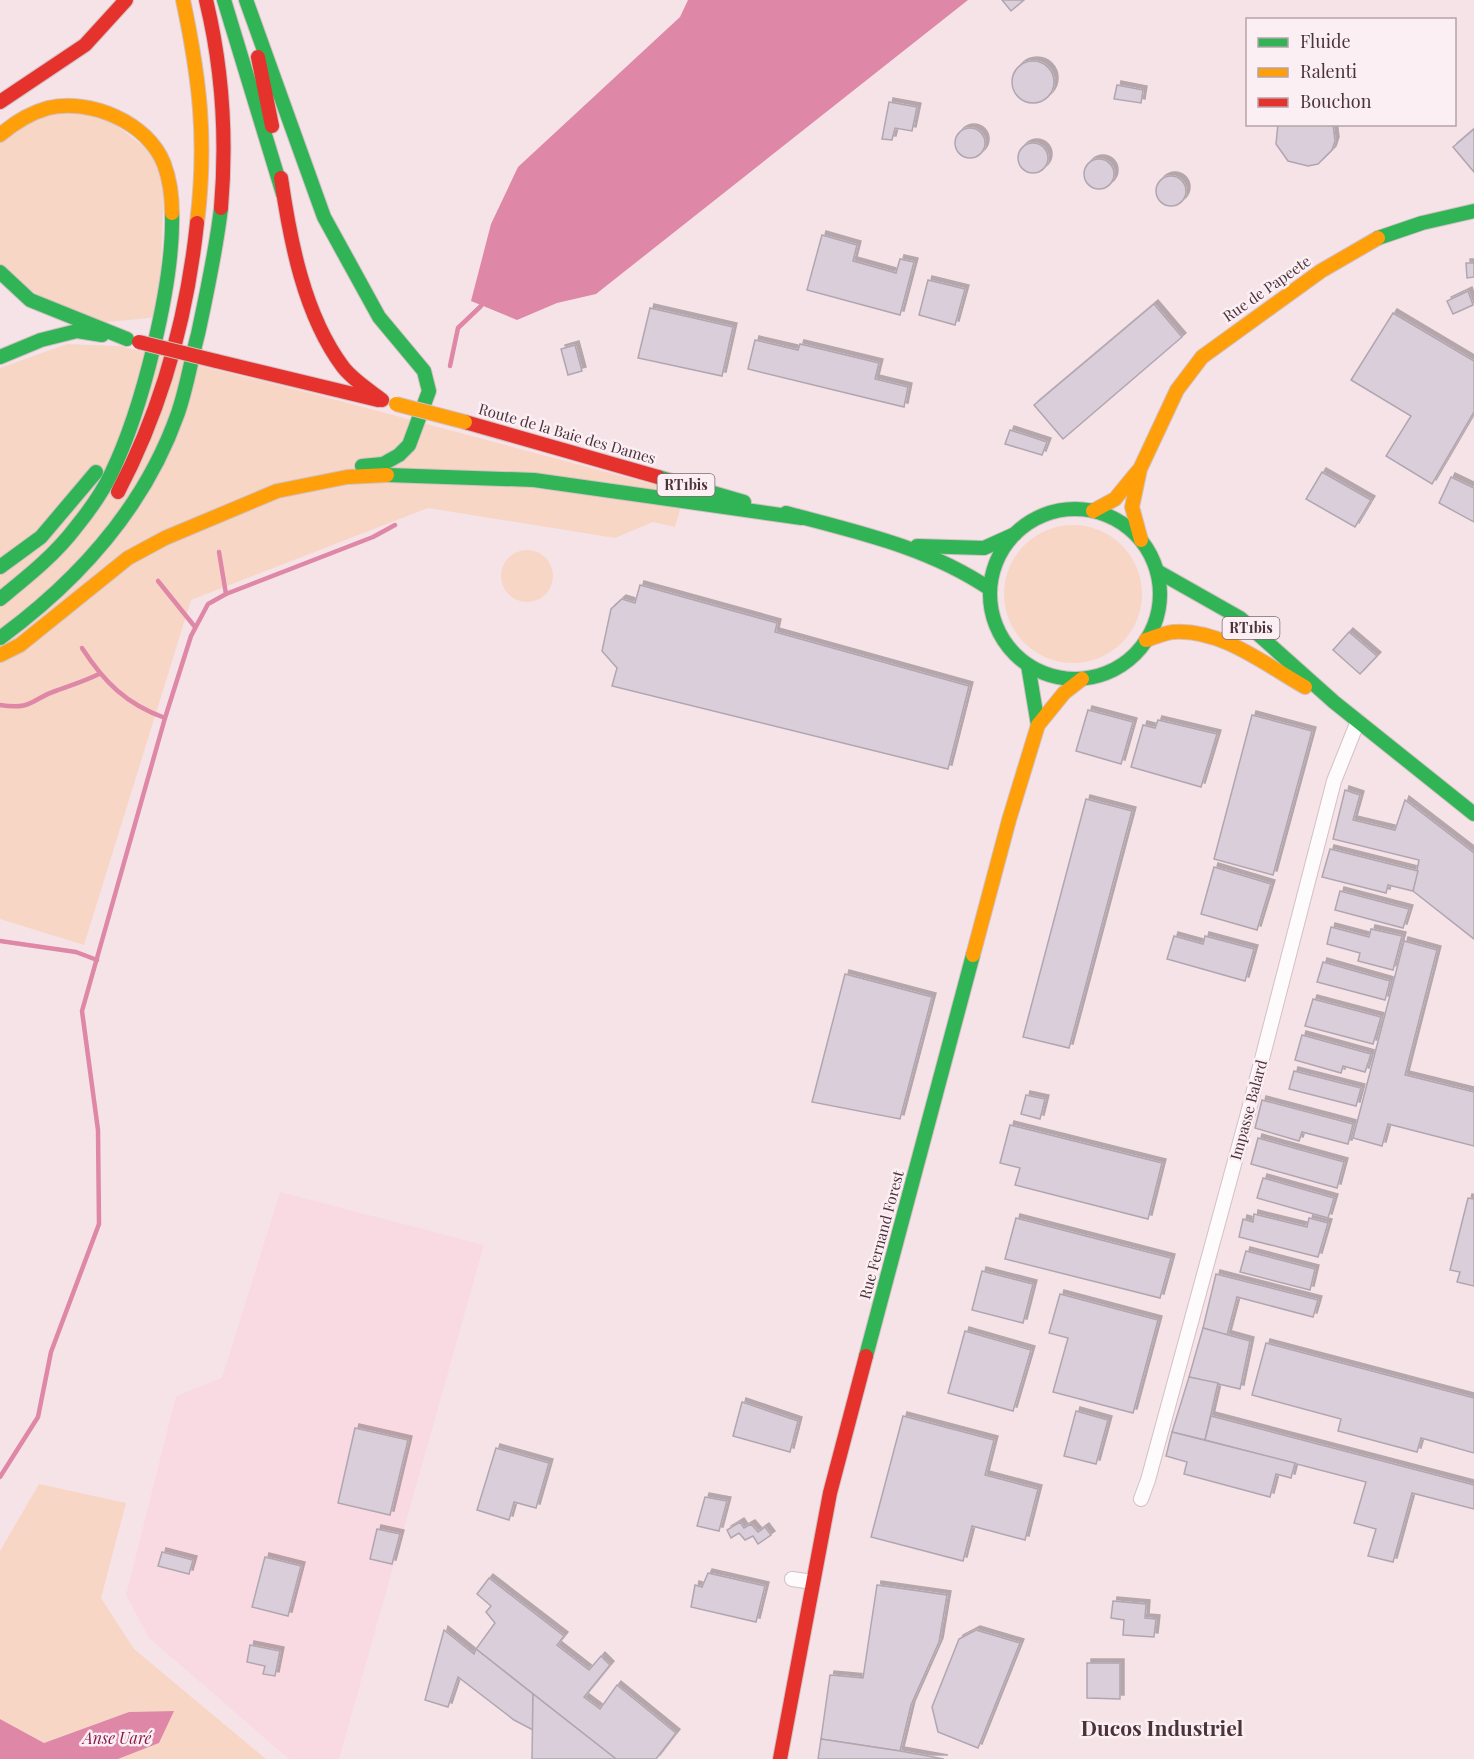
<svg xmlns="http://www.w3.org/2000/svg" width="1474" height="1759" viewBox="0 0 1474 1759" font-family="'Playfair Display',serif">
  <defs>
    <filter id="shadow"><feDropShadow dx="4" dy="-4" stdDeviation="0" flood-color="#0004"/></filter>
  </defs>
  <rect width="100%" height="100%" fill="#f6e3e8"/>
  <!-- built -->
  <path fill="#f9dae2" d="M 280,1192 L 484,1245 L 339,1759 L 289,1759 L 149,1638 L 126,1595 L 176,1396 L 222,1378 Z"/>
  <!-- green -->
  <g fill="#f7d6c5">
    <path d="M 95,109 L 165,163 L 159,317 L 87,324 L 0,272 L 0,135 L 19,118 Z"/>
    <path d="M 67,344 L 120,346 L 318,395 L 685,493 L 675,527 L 653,522 L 615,538 L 428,508 L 191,600 L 84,945 L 0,919 L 0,368 Z"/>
    <circle cx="1073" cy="594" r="69"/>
    <circle cx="527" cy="576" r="26"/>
    <path d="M 39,1484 L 126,1503 L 101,1598 L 134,1649 L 266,1759 L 118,1759 L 159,1743 L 173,1711 L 129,1712 L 44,1743 L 0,1719 L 0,1551 Z"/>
  </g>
  <!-- water -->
  <g fill="#de87a6">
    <path d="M 688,0 L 968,0 L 596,294 L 557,303 L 517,320 L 471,301 L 491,224 L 518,167 L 680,17 Z"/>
    <path d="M 174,1711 L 159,1743 L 118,1759 L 0,1759 L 0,1719 L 44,1743 L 129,1712 Z"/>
  </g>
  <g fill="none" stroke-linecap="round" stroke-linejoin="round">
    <!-- stream -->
    <g stroke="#de87a6" stroke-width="4.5">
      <path d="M 450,366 L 458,328 L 481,306"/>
      <path d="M 219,552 L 226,594"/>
      <path d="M 158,581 L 195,627"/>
      <path d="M 82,648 C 104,682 126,704 165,718"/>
      <path d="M 0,705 C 34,710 30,699 58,690 C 72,685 85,681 99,674"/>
      <path d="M 0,941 L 76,952 L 97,960"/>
      <path d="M 0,1477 L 38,1417 L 51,1352 L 99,1224 L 98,1130 L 82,1011 L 165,718 L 191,636 L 208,604 L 226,594 L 373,537 L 395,525"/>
    </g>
  </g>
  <!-- building -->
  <g fill="#d9ced9" stroke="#b1a6b0" stroke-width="1.5" filter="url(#shadow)">
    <path d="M 1002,0 L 1024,0 L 1011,11 Z"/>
    <circle cx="1033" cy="82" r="21"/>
    <path d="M 1117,85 L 1143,90 L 1141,103 L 1114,99 Z"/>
    <path d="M 889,102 L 917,107 L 912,131 L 895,128 L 892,140 L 882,139 Z"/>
    <path d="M 1278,124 L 1333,124 L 1335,141 L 1332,150 L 1318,164 L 1308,166 L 1288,161 L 1276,144 Z"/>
    <circle cx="970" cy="143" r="15"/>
    <path d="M 1474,129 L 1474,172 L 1453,147 Z"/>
    <circle cx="1033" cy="158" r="15"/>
    <circle cx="1099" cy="174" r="15"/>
    <circle cx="1171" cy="191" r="15"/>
    <path d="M 822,235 L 857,245 L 853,261 L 896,273 L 900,259 L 914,262 L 900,315 L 807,290 Z"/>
    <path d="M 1466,263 L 1474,263 L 1474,277 L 1467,278 Z"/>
    <path d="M 928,280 L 965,289 L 955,325 L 919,315 Z"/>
    <path d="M 1468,291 L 1473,305 L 1453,314 L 1447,301 Z"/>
    <path d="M 1154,304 L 1182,337 L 1063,439 L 1034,405 Z"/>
    <path d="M 650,308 L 733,327 L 722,376 L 638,358 Z"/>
    <path d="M 1393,313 L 1474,361 L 1474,412 L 1432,484 L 1386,456 L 1411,416 L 1351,380 Z"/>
    <path d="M 755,340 L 798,350 L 800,344 L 879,363 L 875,379 L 908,387 L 904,407 L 748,369 Z"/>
    <path d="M 575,345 L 582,371 L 568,375 L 561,349 Z"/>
    <path d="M 1010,430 L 1047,442 L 1042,455 L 1005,444 Z"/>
    <path d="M 1322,472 L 1371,500 L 1355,527 L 1306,499 Z"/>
    <path d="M 1451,477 L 1474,488 L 1474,522 L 1439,503 Z"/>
    <path d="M 640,585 L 777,623 L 775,632 L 969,686 L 948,769 L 612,686 L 617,668 L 602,651 L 611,609 L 622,599 L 635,603 Z"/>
    <path d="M 1349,632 L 1377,656 L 1360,674 L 1333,650 Z"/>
    <path d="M 1088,710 L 1133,722 L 1121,764 L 1076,751 Z"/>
    <path d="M 1252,715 L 1312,731 L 1273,875 L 1214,859 Z"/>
    <path d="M 1158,720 L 1217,734 L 1201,787 L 1131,767 L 1143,725 L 1155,728 Z"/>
    <path d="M 1345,790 L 1360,795 L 1353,820 L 1395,830 L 1405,800 L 1474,853 L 1474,939 L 1413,891 L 1419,860 L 1333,839 Z"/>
    <path d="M 1086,799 L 1132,811 L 1069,1048 L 1023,1037 Z"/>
    <path d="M 1330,849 L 1418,871 L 1413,891 L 1388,885 L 1386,893 L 1322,877 Z"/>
    <path d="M 1214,867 L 1271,884 L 1257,930 L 1201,914 Z"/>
    <path d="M 1340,891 L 1409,909 L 1403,928 L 1335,910 Z"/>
    <path d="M 1331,927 L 1369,937 L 1371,929 L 1402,936 L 1393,970 L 1358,961 L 1360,953 L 1327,944 Z"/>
    <path d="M 1174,936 L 1203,944 L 1205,936 L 1254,949 L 1245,981 L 1167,959 Z"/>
    <path d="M 1404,941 L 1437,950 L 1405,1075 L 1474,1092 L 1474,1146 L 1388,1124 L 1382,1146 L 1353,1138 Z"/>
    <path d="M 1323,962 L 1390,981 L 1385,1000 L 1317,982 Z"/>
    <path d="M 845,974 L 932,997 L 900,1119 L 812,1102 Z"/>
    <path d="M 1313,999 L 1381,1017 L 1373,1044 L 1305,1026 Z"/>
    <path d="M 1302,1035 L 1371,1054 L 1365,1072 L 1343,1066 L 1341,1073 L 1295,1060 Z"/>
    <path d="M 1294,1071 L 1361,1088 L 1356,1106 L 1289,1089 Z"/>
    <path d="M 1026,1095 L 1045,1099 L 1040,1119 L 1021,1114 Z"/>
    <path d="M 1262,1100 L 1353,1124 L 1348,1144 L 1302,1132 L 1299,1141 L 1255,1128 Z"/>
    <path d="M 1010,1125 L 1162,1163 L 1148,1219 L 1015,1185 L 1020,1168 L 1000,1163 Z"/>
    <path d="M 1258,1138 L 1344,1162 L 1337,1188 L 1251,1164 Z"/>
    <path d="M 1263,1178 L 1334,1198 L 1328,1218 L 1257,1198 Z"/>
    <path d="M 1468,1198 L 1474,1199 L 1474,1286 L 1457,1282 L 1460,1272 L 1450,1270 Z"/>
    <path d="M 1254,1214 L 1307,1227 L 1309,1218 L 1328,1223 L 1318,1257 L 1239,1237 L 1243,1219 L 1253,1222 Z"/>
    <path d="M 1016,1218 L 1171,1258 L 1160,1298 L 1005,1259 Z"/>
    <path d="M 1246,1251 L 1315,1269 L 1310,1290 L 1240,1272 Z"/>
    <path d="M 982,1271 L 1033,1284 L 1023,1323 L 972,1310 Z"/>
    <path d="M 1216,1274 L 1318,1300 L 1313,1317 L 1237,1297 L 1227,1335 L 1203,1328 Z"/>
    <path d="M 1060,1294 L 1158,1320 L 1133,1413 L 1053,1392 L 1068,1338 L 1049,1333 Z"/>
    <path d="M 1203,1328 L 1250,1341 L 1240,1389 L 1189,1377 Z"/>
    <path d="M 965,1331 L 1031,1350 L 1013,1411 L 948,1393 Z"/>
    <path d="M 1266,1343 L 1474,1398 L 1474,1453 L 1421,1438 L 1417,1452 L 1338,1431 L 1341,1419 L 1252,1395 Z"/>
    <path d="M 1189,1377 L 1218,1383 L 1205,1440 L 1172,1432 Z"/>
    <path d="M 742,1402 L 798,1421 L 790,1452 L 733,1436 Z"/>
    <path d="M 1076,1411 L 1108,1420 L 1096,1464 L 1064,1456 Z"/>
    <path d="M 903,1416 L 994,1440 L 985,1475 L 1038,1489 L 1025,1540 L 972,1526 L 963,1561 L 871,1537 Z"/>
    <path d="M 1211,1416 L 1474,1485 L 1474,1509 L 1412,1493 L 1393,1562 L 1368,1556 L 1376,1529 L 1354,1523 L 1366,1482 L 1205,1440 Z"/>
    <path d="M 355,1428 L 408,1440 L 390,1515 L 338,1503 Z"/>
    <path d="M 1172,1432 L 1295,1463 L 1291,1478 L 1276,1474 L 1270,1497 L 1184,1474 L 1187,1462 L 1166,1456 Z"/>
    <path d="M 496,1448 L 549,1463 L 536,1508 L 514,1502 L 509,1520 L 477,1510 Z"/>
    <path d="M 705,1497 L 727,1501 L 719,1531 L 697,1526 Z"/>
    <path d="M 740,1522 L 744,1528 L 751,1524 L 758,1532 L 765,1527 L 771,1535 L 758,1544 L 753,1536 L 745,1540 L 739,1533 L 731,1538 L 727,1530 Z"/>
    <path d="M 377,1529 L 400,1534 L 392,1564 L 370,1559 Z"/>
    <path d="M 162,1552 L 193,1560 L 189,1574 L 158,1566 Z"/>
    <path d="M 265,1557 L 301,1566 L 288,1616 L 252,1607 Z"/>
    <path d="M 708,1573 L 765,1586 L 756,1622 L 691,1607 L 695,1585 L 702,1587 Z"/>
    <path d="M 489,1578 L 564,1636 L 557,1645 L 589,1670 L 601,1656 L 610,1665 L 584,1697 L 600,1709 L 617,1685 L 676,1733 L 656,1759 L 616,1759 L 476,1649 L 495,1623 L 486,1612 L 491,1606 L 477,1594 Z"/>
    <path d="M 877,1585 L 947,1595 L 939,1642 L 911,1705 L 900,1751 L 821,1739 L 830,1675 L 863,1678 Z"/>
    <path d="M 1113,1601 L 1146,1604 L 1145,1618 L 1156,1619 L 1154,1637 L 1123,1635 L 1124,1620 L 1111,1618 Z"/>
    <path d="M 444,1630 L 474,1654 L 476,1649 L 533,1694 L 533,1730 L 514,1720 L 458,1677 L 448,1707 L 425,1700 Z"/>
    <path d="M 976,1630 L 1020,1643 L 978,1748 L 938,1732 L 932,1707 L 959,1639 Z"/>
    <path d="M 250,1645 L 280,1651 L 275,1676 L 263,1674 L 265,1666 L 247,1662 Z"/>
    <path d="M 1087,1663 L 1120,1663 L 1120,1699 L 1087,1698 Z"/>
    <path d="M 533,1694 L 616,1759 L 532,1759 Z"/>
    <path d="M 821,1739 L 900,1751 L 944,1759 L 818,1759 Z"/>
  </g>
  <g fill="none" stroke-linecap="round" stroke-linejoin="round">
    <defs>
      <g id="street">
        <path d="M 1141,1499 L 1148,1480 L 1248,1113 L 1334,781 L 1358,721"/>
        <path d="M 792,1579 L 813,1582"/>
      </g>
      <g id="fast">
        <path d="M 224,0 L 283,194"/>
        <path d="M 246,0 L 324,217 L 379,317 L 424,371 L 429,391 L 409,445 L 399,455 L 383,464 L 362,466"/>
        <path d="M 1378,238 L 1422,223 L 1474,211"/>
        <path d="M 0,272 L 30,300 L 127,339"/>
        <path d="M 0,357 L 41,340 L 77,331 L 102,335"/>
        <path d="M 387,475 L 534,480 L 802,518"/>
        <path d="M 658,477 L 744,502"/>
        <circle cx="1075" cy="594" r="85"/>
        <path d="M 786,513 C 857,532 928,547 990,589"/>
        <path d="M 917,546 L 984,548 L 1015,534"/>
        <path d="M 0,567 L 41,537 L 96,472"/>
        <path d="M 1157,571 L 1240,618 L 1334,702 L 1474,814"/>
        <path d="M 0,599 C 27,577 55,555 76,527 C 89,511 102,493 111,474 C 142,410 174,284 172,213"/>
        <path d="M 0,638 C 79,580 145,507 178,413 C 187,387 191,360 198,334 C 207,292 216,251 221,208"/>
        <path d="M 1028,665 L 1038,725"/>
        <path d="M 866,1356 L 973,955"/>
      </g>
      <g id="slow">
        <path d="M 183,0 C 200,80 207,142 197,223"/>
        <path d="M 0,135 C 14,123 30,113 48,108 C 89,98 148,122 164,164 C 170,180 172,196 172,213"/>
        <path d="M 1093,511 L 1115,499 L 1138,471"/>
        <path d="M 1141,540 L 1132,507 L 1140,469 L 1177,390 L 1202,357 L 1321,271 L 1378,238"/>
        <path d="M 1146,640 C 1155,637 1164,633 1173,632 C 1220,628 1266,665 1305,687"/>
        <path d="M 0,655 L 20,645 L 128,558 L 165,538 L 277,491 L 347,477 L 387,475"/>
        <path d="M 973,955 L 1009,820 L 1038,725 L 1064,693 L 1082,679"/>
      </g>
      <g id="jam">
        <path d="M 206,0 C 223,70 227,137 221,208"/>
        <path d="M 258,57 L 272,126"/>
        <path d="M 0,102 L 85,45 L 126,0"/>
        <path d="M 281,178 C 290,240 304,315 343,367 C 353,380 369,390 382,400"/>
        <path d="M 216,361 L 378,400"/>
        <path d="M 465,422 L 658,477"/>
        <path d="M 118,492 C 162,408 187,317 197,223"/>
        <path d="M 780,1759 L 830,1493 L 866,1356"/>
      </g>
    </defs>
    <!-- street casing -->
    <use href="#street" stroke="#d3c0c5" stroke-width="16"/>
    <!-- fast casing -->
    <use href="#fast" stroke="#d3c0c5" stroke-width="16"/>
    <!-- slow casing -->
    <use href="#slow" stroke="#d3c0c5" stroke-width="16"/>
    <!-- jam casing -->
    <use href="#jam" stroke="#d3c0c5" stroke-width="16"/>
    <!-- street -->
    <use href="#street" stroke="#fefbfc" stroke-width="14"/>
    <!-- fast -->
    <use href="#fast" stroke="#30b455" stroke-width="14"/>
    <!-- slow -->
    <use href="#slow" stroke="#ff9f0a" stroke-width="14"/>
    <!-- jam -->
    <use href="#jam" stroke="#e5322d" stroke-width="14"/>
    <defs>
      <path id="slow-bridge" d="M 396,404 L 465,422"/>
      <path id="jam-bridge" d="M 139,342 L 216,361"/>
    </defs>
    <!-- slow-bridge casing -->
    <use href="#slow-bridge" stroke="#d3c0c5" stroke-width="16" stroke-linecap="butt"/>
    <!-- jam-bridge casing -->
    <use href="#jam-bridge" stroke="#d3c0c5" stroke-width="16" stroke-linecap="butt"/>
    <!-- slow-bridge -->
    <use href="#slow-bridge" stroke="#ff9f0a" stroke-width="14"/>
    <!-- jam-bridge -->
    <use href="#jam-bridge" stroke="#e5322d" stroke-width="14"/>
  </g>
  <g text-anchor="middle" stroke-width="5" stroke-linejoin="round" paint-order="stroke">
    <!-- shield labels -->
    <g fill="#fceff3" stroke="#7f6b72" stroke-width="1.5">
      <rect x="657.5" y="474" width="57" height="22" rx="4.5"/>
      <rect x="1222.5" y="617" width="57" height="22" rx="4.5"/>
    </g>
    <g font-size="14" font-weight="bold" fill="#4a333a">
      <text x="686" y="490">RT1bis</text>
      <text x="1251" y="633">RT1bis</text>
    </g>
    <!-- street labels -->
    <g font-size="15" fill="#4a333a" stroke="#fceff3">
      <text transform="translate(1267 289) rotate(-35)" y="5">Rue de Papeete</text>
      <text transform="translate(567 434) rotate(16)" y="5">Route de la Baie des Dames</text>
      <text transform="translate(1249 1110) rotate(-75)" y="5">Impasse Balard</text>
      <text transform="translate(882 1235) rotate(-75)" y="5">Rue Fernand Forest</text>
    </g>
    <!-- water labels -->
    <g font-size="16" font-style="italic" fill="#861b4a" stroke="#fceff3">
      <text x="117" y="1744">Anse Uaré</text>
    </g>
    <!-- district labels -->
    <g font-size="21" font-weight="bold" fill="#4a333a" stroke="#fceff3">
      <text x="1162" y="1736">Ducos Industriel</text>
    </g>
  </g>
  <!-- legend -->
  <rect x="1246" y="18" width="210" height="108" fill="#fceff3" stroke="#b5a4a9" stroke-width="1.5"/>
  <rect x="1258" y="38" width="30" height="9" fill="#30b455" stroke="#b5a4a9" stroke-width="1.5"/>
  <text x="1300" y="48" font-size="18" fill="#4a333a">Fluide</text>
  <rect x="1258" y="68" width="30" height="9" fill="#ff9f0a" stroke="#b5a4a9" stroke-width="1.5"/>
  <text x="1300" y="78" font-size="18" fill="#4a333a">Ralenti</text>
  <rect x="1258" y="98" width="30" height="9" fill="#e5322d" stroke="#b5a4a9" stroke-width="1.5"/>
  <text x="1300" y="108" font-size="18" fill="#4a333a">Bouchon</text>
</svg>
